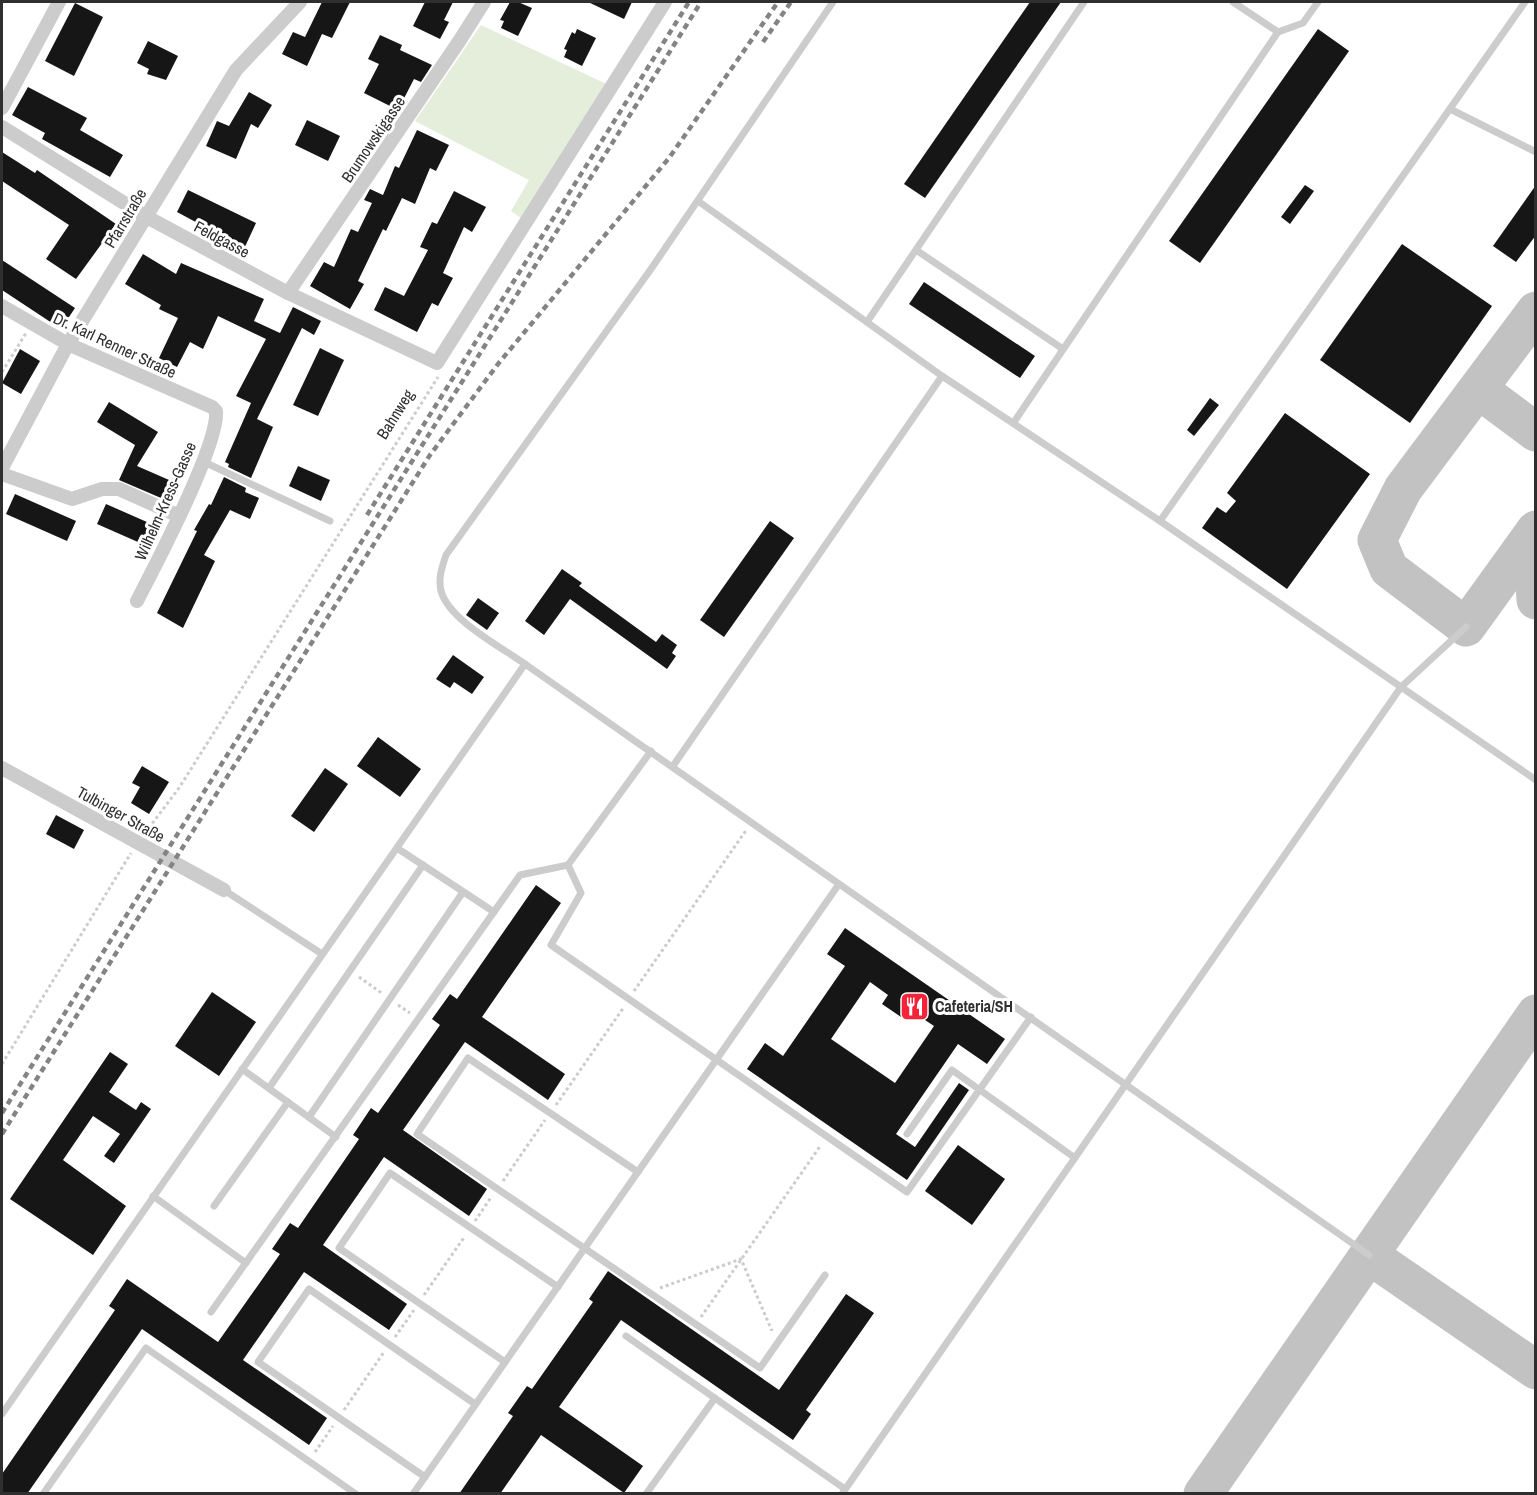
<svg xmlns="http://www.w3.org/2000/svg" width="1537" height="1495" viewBox="0 0 1537 1495" font-family="'Archivo Narrow',sans-serif">
  <rect width="100%" height="100%" fill="#fff"/>
  <!-- green -->
  <path fill="#e5eddb" d="M 481,25 L 615,88 L 528,223 L 511,211 L 529,180 L 415,121 Z"/>
  <g fill="none" stroke-linecap="round" stroke-linejoin="round">
    <!-- taxiway -->
    <g stroke="#c2c2c2" stroke-width="39">
      <path d="M 1536,311 L 1403,489 L 1377,540 L 1389,569 L 1466,627 L 1536,530"/>
      <path d="M 1478,389 L 1536,432"/>
      <path d="M 1532,536 L 1536,600"/>
      <path d="M 1369,1255 L 1536,1370"/>
      <path d="M 1203,1494 L 1536,1014"/>
    </g>
  </g>
  <!-- building -->
  <g fill="#161616" fill-rule="evenodd">
    <path d="M 322,2 L 350,2 L 332,38 L 322,34 L 307,66 L 282,54 L 293,32 L 305,37 Z"/>
    <path d="M 425,2 L 453,2 L 444,20 L 449,22 L 440,39 L 413,26 Z"/>
    <path d="M 510,2 L 518,2 L 532,8 L 518,36 L 501,28 L 504,21 L 500,20 Z"/>
    <path d="M 588,2 L 632,2 L 624,19 Z"/>
    <path d="M 1030,2 L 1061,2 L 925,198 L 904,184 Z"/>
    <path d="M 75,3 L 103,17 L 74,76 L 45,61 Z"/>
    <path d="M 577,29 L 596,38 L 582,66 L 564,57 L 567,50 L 564,49 L 572,32 L 575,34 Z"/>
    <path d="M 1318,29 L 1349,51 L 1200,263 L 1169,241 Z"/>
    <path d="M 380,35 L 402,45 L 400,50 L 432,65 L 421,82 L 414,79 L 398,110 L 364,93 L 379,64 L 368,59 Z"/>
    <path d="M 148,41 L 178,56 L 166,80 L 147,74 L 149,69 L 137,63 Z"/>
    <path d="M 28,87 L 87,118 L 80,130 L 123,155 L 110,177 L 42,139 L 45,133 L 12,115 Z"/>
    <path d="M 249,92 L 272,105 L 258,128 L 251,124 L 236,159 L 206,146 L 217,121 L 229,126 Z"/>
    <path d="M 307,120 L 340,136 L 328,161 L 295,145 Z"/>
    <path d="M 417,130 L 449,145 L 436,171 L 430,168 L 415,204 L 402,198 L 386,231 L 383,229 L 358,281 L 364,284 L 350,309 L 310,286 L 324,262 L 334,267 L 351,229 L 358,232 L 372,203 L 364,200 L 370,189 L 383,195 L 395,166 L 399,168 Z"/>
    <path d="M 2,152 L 35,173 L 37,170 L 116,224 L 76,279 L 46,259 L 69,225 L 2,181 Z"/>
    <path d="M 1305,185 L 1314,191 L 1290,224 L 1281,217 Z"/>
    <path d="M 1536,185 L 1536,235 L 1516,262 L 1493,246 Z"/>
    <path d="M 188,190 L 256,223 L 243,251 L 216,238 L 218,234 L 177,212 Z"/>
    <path d="M 454,191 L 486,207 L 472,232 L 464,227 L 443,273 L 453,278 L 438,306 L 432,303 L 417,332 L 374,310 L 385,287 L 404,296 L 428,250 L 420,247 L 432,222 L 437,224 Z"/>
    <path d="M 1402,244 L 1492,306 L 1410,423 L 1320,360 Z"/>
    <path d="M 143,254 L 176,274 L 181,263 L 264,299 L 254,321 L 280,333 L 293,307 L 321,321 L 314,335 L 302,328 L 257,419 L 273,427 L 251,478 L 228,467 L 229,464 L 225,462 L 251,403 L 236,396 L 266,339 L 218,316 L 203,349 L 190,342 L 177,367 L 159,358 L 178,318 L 159,309 L 161,305 L 125,284 Z"/>
    <path d="M 2,260 L 75,308 L 61,329 L 2,290 Z"/>
    <path d="M 924,282 L 1035,356 L 1020,378 L 909,304 Z"/>
    <path d="M 320,348 L 344,360 L 318,416 L 293,405 Z"/>
    <path d="M 20,349 L 40,361 L 21,394 L 2,383 Z"/>
    <path d="M 1210,398 L 1219,405 L 1194,436 L 1187,430 Z"/>
    <path d="M 109,402 L 158,432 L 137,466 L 176,483 L 168,501 L 119,480 L 135,445 L 97,422 Z"/>
    <path d="M 1285,413 L 1370,474 L 1287,589 L 1202,528 L 1217,507 L 1226,513 L 1236,501 L 1227,493 Z"/>
    <path d="M 298,466 L 330,480 L 321,501 L 289,486 Z"/>
    <path d="M 224,477 L 246,488 L 245,492 L 259,498 L 250,519 L 230,510 L 204,555 L 215,561 L 183,628 L 157,613 L 197,531 L 194,530 L 209,504 L 211,505 Z"/>
    <path d="M 15,494 L 76,521 L 67,541 L 6,514 Z"/>
    <path d="M 106,504 L 156,526 L 147,546 L 97,524 Z"/>
    <path d="M 770,521 L 794,538 L 724,637 L 700,620 Z"/>
    <path d="M 562,569 L 582,583 L 579,586 L 656,642 L 662,634 L 677,645 L 672,653 L 676,656 L 667,669 L 570,599 L 544,635 L 525,621 Z"/>
    <path d="M 478,598 L 499,613 L 487,630 L 466,615 Z"/>
    <path d="M 453,655 L 484,677 L 472,694 L 454,682 L 450,688 L 436,679 Z"/>
    <path d="M 378,737 L 421,769 L 400,797 L 357,766 Z"/>
    <path d="M 142,766 L 169,782 L 149,814 L 131,803 L 140,787 L 132,783 Z"/>
    <path d="M 325,768 L 348,784 L 314,832 L 291,816 Z"/>
    <path d="M 56,815 L 84,830 L 74,849 L 46,834 Z"/>
    <path d="M 536,885 L 561,903 L 482,1017 L 565,1074 L 548,1100 L 465,1042 L 403,1130 L 487,1189 L 469,1216 L 384,1157 L 323,1245 L 407,1304 L 389,1330 L 304,1272 L 243,1360 L 327,1418 L 309,1445 L 142,1329 L 27,1494 L 2,1494 L 2,1474 L 115,1310 L 109,1306 L 127,1279 L 218,1342 L 280,1254 L 272,1249 L 290,1223 L 298,1228 L 359,1139 L 353,1135 L 371,1108 L 378,1113 L 440,1025 L 432,1019 L 450,994 L 457,999 Z"/>
    <path d="M 845,928 L 1005,1039 L 987,1064 L 958,1044 L 896,1134 L 915,1147 L 959,1083 L 969,1090 L 907,1180 L 747,1069 L 765,1043 L 783,1056 L 845,966 L 827,954 ZM 870,982 L 888,995 L 882,1004 L 904,1019 L 910,1010 L 934,1026 L 895,1083 L 831,1039 Z"/>
    <path d="M 212,992 L 256,1022 L 219,1076 L 175,1046 Z"/>
    <path d="M 110,1052 L 128,1064 L 109,1092 L 136,1110 L 141,1102 L 151,1109 L 114,1163 L 104,1156 L 120,1134 L 93,1116 L 63,1160 L 126,1206 L 93,1255 L 10,1199 Z"/>
    <path d="M 958,1145 L 1005,1179 L 972,1225 L 925,1191 Z"/>
    <path d="M 608,1271 L 779,1390 L 846,1294 L 874,1313 L 806,1410 L 811,1414 L 793,1440 L 621,1320 L 559,1407 L 643,1466 L 624,1493 L 541,1435 L 500,1494 L 459,1494 L 513,1416 L 508,1413 L 527,1386 L 532,1389 L 593,1302 L 589,1299 Z"/>
  </g>
  <g fill="none" stroke-linecap="round" stroke-linejoin="round">
    <!-- path -->
    <g stroke="#ccc" stroke-width="3" stroke-dasharray="3 3" stroke-linecap="butt">
      <path d="M 2,372 L 26,333"/>
      <path d="M 145,833 L 179,788 L 438,377"/>
      <path d="M 359,977 L 383,994"/>
      <path d="M 634,991 L 747,829"/>
      <path d="M 398,1005 L 410,1013"/>
      <path d="M 2,1064 L 131,853"/>
      <path d="M 556,1105 L 624,1007"/>
      <path d="M 503,1181 L 545,1120"/>
      <path d="M 475,1221 L 492,1196"/>
      <path d="M 660,1288 L 741,1259 L 772,1331"/>
      <path d="M 424,1295 L 465,1236"/>
      <path d="M 701,1317 L 821,1145"/>
      <path d="M 395,1337 L 414,1310"/>
      <path d="M 344,1410 L 384,1352"/>
      <path d="M 315,1452 L 333,1426"/>
    </g>
    <!-- lane -->
    <g stroke="#ccc" stroke-width="7">
      <path d="M 833,2 L 651,269 L 446,555 C 442,567 438,578 441,591 C 449,620 501,647 525,664 L 1369,1255"/>
      <path d="M 1278,32 L 1303,23 L 1318,2"/>
      <path d="M 1450,109 L 1536,152"/>
      <path d="M 698,201 L 942,376 L 1160,521 L 1536,780"/>
      <path d="M 916,250 L 1063,349"/>
      <path d="M 867,322 L 1084,2"/>
      <path d="M 1014,422 L 1278,32 L 1233,2"/>
      <path d="M 202,461 L 330,521"/>
      <path d="M 1160,521 L 1525,2"/>
      <path d="M 651,751 L 568,865 L 581,893 L 551,945 L 907,1192 L 1031,1017"/>
      <path d="M 673,766 L 942,376"/>
      <path d="M 397,848 L 494,912"/>
      <path d="M 224,890 L 322,954"/>
      <path d="M 242,1069 L 336,1137"/>
      <path d="M 269,1088 L 423,865"/>
      <path d="M 309,1117 L 463,892"/>
      <path d="M 907,1134 L 952,1070 L 1075,1158"/>
      <path d="M 638,1172 L 468,1058 L 417,1134 L 760,1368 L 825,1275"/>
      <path d="M 153,1196 L 246,1263"/>
      <path d="M 214,1206 L 288,1102"/>
      <path d="M 211,1312 L 520,875 L 568,865"/>
      <path d="M 626,1336 L 845,1489"/>
      <path d="M 505,1362 L 339,1248 L 390,1173 L 558,1287"/>
      <path d="M 2,1414 L 525,664"/>
      <path d="M 425,1477 L 258,1362 L 309,1289 L 475,1404"/>
      <path d="M 43,1494 L 146,1348 L 356,1494"/>
      <path d="M 413,1494 L 839,884"/>
      <path d="M 646,1494 L 715,1398"/>
      <path d="M 842,1494 L 1401,687 L 1466,627"/>
    </g>
    <!-- street -->
    <g stroke="#ccc" stroke-width="14">
      <path d="M 2,108 L 59,2"/>
      <path d="M 2,127 L 145,216 L 288,293 L 437,363 L 665,2"/>
      <path d="M 288,293 L 460,40 L 484,2"/>
      <path d="M 2,306 L 68,344 L 212,407 L 216,411 C 219,445 155,566 137,601"/>
      <path d="M 2,468 L 68,344 L 236,70 L 300,2"/>
      <path d="M 2,474 L 72,499 L 102,489 L 119,489 L 179,516"/>
      <path d="M 2,768 L 224,890"/>
    </g>
    <!-- rail -->
    <g stroke="#848484" stroke-width="4.5" stroke-dasharray="6 4.5" stroke-linecap="butt">
      <path d="M 763,42 L 791,2"/>
      <path d="M 367,515 L 689,2"/>
      <path d="M 2,1113 L 701,2"/>
      <path d="M 2,1134 L 430,455 L 498,364 L 669,158 L 778,2"/>
    </g>
  </g>
  <!-- icons -->
  <defs>
    <symbol id="restaurant-square" viewBox="-11 -11 22 22"><rect x="-9" y="-9" width="18" height="18" rx="4" fill="#f32339" stroke="#fff"/><path d="M-5-6h1v4h1v-4h1v4h1v-4h1v5L-1.5 .5V6h-2V.5L-5-1ZM5-6V6H3V1.5H1.5Q1.5-4 5-6Z" fill="#fff"/></symbol>
  </defs>
  <g fill-rule="evenodd">
    <use href="#restaurant-square" x="898" y="990" width="33" height="33"/>
  </g>
  <g text-anchor="middle" stroke-width="6" stroke-linejoin="round" paint-order="stroke">
    <!-- street labels -->
    <g font-size="16" fill="#2f2f2f" stroke="#fff">
      <text transform="translate(373 139) rotate(-56)" y="6">Brumowskigasse</text>
      <text transform="translate(125 218) rotate(-59)" y="6">Pfarrstraße</text>
      <text transform="translate(222 239) rotate(28)" y="6">Feldgasse</text>
      <text transform="translate(115 345) rotate(25)" y="6">Dr. Karl Renner Straße</text>
      <text transform="translate(395 414) rotate(-58)" y="6">Bahnweg</text>
      <text transform="translate(165 501) rotate(-66)" y="6">Wilhelm-Kress-Gasse</text>
      <text transform="translate(121 814) rotate(29)" y="6">Tulbinger Straße</text>
    </g>
    <!-- poi labels -->
    <g font-size="16" font-weight="bold" fill="#2f2f2f" stroke="#fff" text-anchor="start">
      <text x="935" y="1012">Cafeteria/SH</text>
    </g>
  </g>
  <!-- border -->
  <rect width="1537" height="1495" fill="none" stroke="#2f2f2f" stroke-width="6"/>
</svg>
